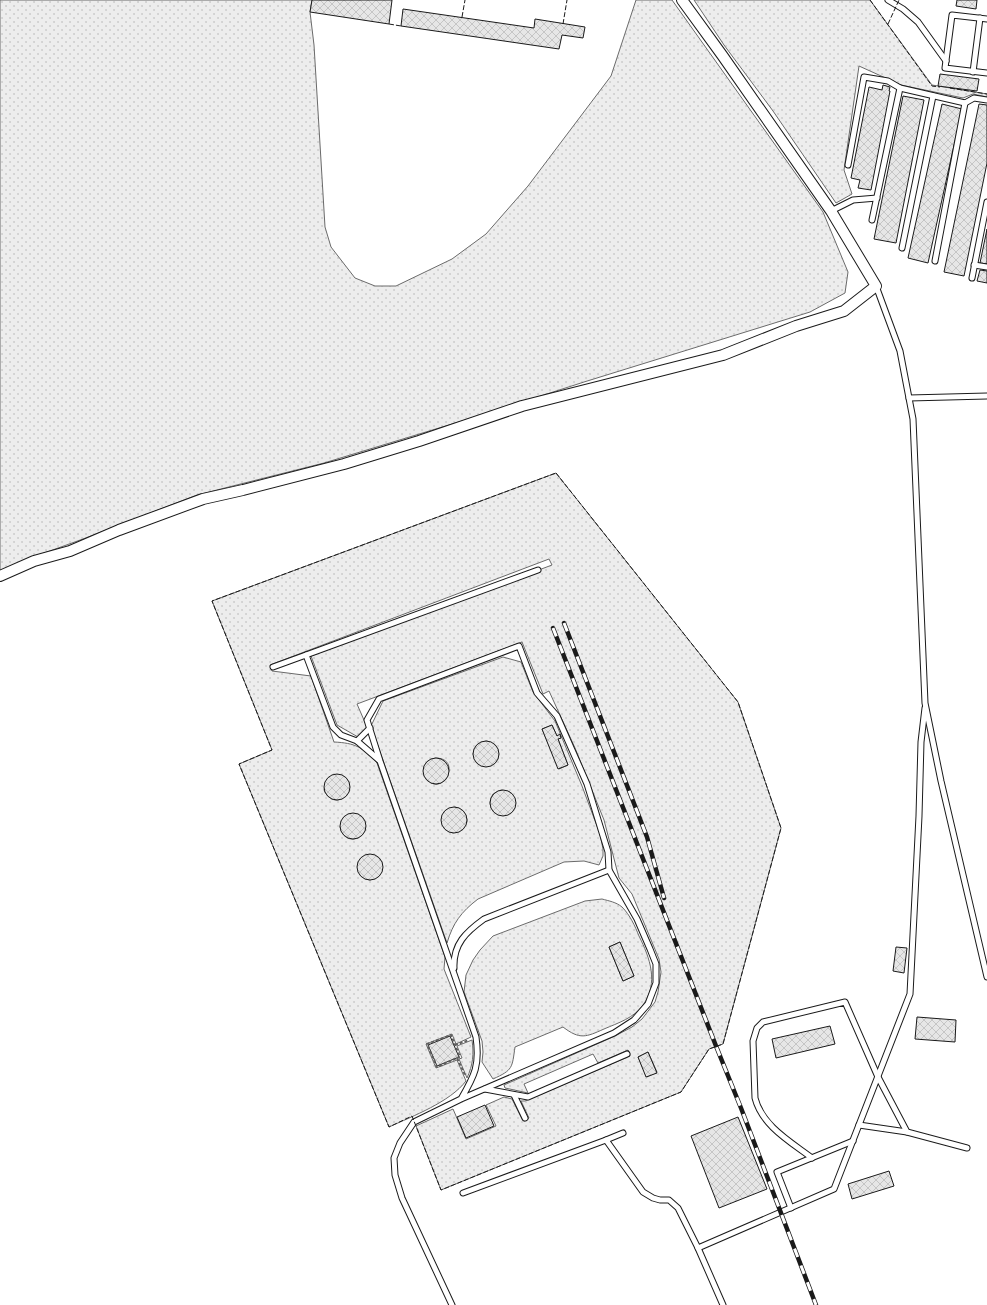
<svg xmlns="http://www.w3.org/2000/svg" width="987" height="1305" viewBox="0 0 987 1305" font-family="Overpass,sans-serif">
  <defs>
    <pattern id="grass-dots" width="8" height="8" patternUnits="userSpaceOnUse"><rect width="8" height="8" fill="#ededed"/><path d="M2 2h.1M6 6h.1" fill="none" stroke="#cbcbcb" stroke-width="1.8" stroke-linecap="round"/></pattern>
    <pattern id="building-cross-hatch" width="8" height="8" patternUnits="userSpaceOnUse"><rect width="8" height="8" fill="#e6e6e6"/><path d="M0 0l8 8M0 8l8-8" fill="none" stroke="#c5c5c5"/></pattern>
  </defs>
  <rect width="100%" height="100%" fill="#fff"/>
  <!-- grass -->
  <g fill="url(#grass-dots)" stroke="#6a6a6a" fill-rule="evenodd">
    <path d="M 0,0 L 312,0 L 310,12 L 314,45 L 325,227 L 331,247 L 355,278 L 375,286 L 396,286 L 452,259 L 486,234 L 528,186 L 611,76 L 636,0 L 672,0 L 823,212 L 848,272 L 845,293 L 810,312 L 584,382 L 485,414 L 324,463 L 197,495 L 83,539 L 25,560 L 0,571 Z"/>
    <path d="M 694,0 L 870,0 L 932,85 L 987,94 L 987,97 L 973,94 L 963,98 L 901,85 L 859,66 L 844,170 L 852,194 L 836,203 L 773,111 L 724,45 Z"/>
    <path d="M 556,473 L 738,702 L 781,828 L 723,1044 L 709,1049 L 681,1092 L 441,1190 L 416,1126 L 453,1109 L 466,1139 L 496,1126 L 486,1105 L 504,1097 L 512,1099 L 523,1121 L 529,1118 L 521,1101 L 525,1101 L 630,1056 L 628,1050 L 598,1063 L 593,1054 L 524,1084 L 528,1093 L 505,1088 L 504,1085 L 615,1036 L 632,1027 L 642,1019 L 655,1002 L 658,992 L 661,972 L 659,959 L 632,894 L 619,878 L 604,820 L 575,748 L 549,691 L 543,694 L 522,642 L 357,704 L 367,727 L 358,737 L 337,725 L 311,656 L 552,565 L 549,559 L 270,665 L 272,671 L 311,676 L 334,742 C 355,743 363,747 377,763 L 445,957 L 444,969 L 471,1037 L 456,1044 L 452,1034 L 426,1044 L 436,1068 L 457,1060 L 466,1081 C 450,1102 413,1116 389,1127 L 239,764 L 272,750 L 212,601 ZM 333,775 C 337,775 341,775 345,778 C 360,791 334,813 324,790 L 326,781 ZM 351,814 L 360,816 C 378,833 346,852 340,827 L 343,818 ZM 371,855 C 383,858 386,868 378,877 L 370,880 C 358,878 355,867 362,858 ZM 648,1052 L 657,1072 L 647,1077 L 638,1057 Z"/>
    <path d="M 503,657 L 521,662 L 533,692 L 555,721 L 582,786 L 600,834 L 603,849 L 603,856 L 599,865 L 584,861 L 564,862 L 478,899 C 461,912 453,923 447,943 L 371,726 L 383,701 ZM 552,725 L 557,736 L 560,735 L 561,738 L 558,739 L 568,765 L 559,769 L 542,729 ZM 487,741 L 495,745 C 503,755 497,765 485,766 L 477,763 L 473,754 C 475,746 479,742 487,741 ZM 435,758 C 465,758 440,801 426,777 C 423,772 423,767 427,762 ZM 501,790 L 510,792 L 515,800 C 516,826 480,815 493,794 ZM 455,807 C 463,809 467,814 467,822 L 462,830 L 453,833 C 442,830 438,819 446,810 Z"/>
    <path d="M 602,899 C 609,901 616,902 622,907 C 630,915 635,926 639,936 C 650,958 659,983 643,1005 C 634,1018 618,1023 604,1029 C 586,1037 580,1040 563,1027 L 515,1047 C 512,1068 513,1070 493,1079 L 482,1062 L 483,1052 L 482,1041 L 464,992 L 466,975 L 473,960 L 480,950 L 493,936 L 585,901 ZM 620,942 L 634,976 L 623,981 L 609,947 Z"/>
    <path d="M 472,1040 C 474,1054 473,1065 467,1078 L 459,1059 L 462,1058 L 457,1046 Z"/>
  </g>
  <!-- building -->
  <g fill="url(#building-cross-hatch)" stroke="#1a1a1a">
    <path d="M 312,0 L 392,0 L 389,24 L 310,12 Z"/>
    <path d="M 957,0 L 977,0 L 976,9 L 956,6 Z"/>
    <path d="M 403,9 L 534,28 L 535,19 L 585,27 L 583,38 L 562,35 L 559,49 L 401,26 Z"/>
    <path d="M 940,74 L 979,79 L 977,91 L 938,86 Z"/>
    <path d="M 883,85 L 890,87 L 889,91 L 890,91 L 871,190 L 858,188 L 860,180 L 851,178 L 869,87 L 882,90 Z"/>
    <path d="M 903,96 L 924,100 L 896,243 L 874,239 Z"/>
    <path d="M 942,104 L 962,109 L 928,263 L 908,258 Z"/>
    <path d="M 979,104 L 987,105 L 987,163 L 964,276 L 944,272 Z"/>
    <path d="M 987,229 L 987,264 L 980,263 Z"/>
    <path d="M 980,270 L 987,271 L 987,283 L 977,281 Z"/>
    <path d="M 552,725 L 557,736 L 560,734 L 561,738 L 558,739 L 568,765 L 558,769 L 542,729 Z"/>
    <circle cx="486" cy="754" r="13"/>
    <circle cx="436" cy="771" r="13"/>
    <circle cx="337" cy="787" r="13"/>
    <circle cx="503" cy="803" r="13"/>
    <circle cx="454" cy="820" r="13"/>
    <circle cx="353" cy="826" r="13"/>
    <circle cx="370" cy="867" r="13"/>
    <path d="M 620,942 L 634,976 L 623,981 L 609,947 Z"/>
    <path d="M 896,947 L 907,948 L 904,973 L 893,971 Z"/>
    <path d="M 917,1017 L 956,1020 L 955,1042 L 915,1039 Z"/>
    <path d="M 830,1026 L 835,1044 L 776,1058 L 772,1039 Z"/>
    <path d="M 450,1036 L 459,1057 L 437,1066 L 428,1045 Z"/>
    <path d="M 648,1052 L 657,1073 L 646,1077 L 638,1057 Z"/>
    <path d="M 485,1105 L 494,1126 L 466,1138 L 457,1117 Z"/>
    <path d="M 738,1117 L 767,1189 L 719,1208 L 691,1136 Z"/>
    <path d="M 889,1171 L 894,1186 L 852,1199 L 848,1184 Z"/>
  </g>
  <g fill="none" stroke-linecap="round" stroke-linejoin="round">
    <defs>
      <g id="service">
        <path d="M 888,0 L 903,9 L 918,22 L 946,61"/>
        <path d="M 987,19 L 952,15 L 945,68 L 987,73"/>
        <path d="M 973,72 L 980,18"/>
        <path d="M 848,165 L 864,77 L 888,81 L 900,88 L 965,103 L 974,98 L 987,100"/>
        <path d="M 831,211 L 853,200 L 877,198"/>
        <path d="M 872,220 L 900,88"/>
        <path d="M 902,248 L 933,96"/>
        <path d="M 935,261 L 965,103"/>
        <path d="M 974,265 L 987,267"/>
        <path d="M 972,278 L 987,202"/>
        <path d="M 876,286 L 900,351 L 913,419 L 925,703 L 941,781 L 987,977"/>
        <path d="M 909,398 L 987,396"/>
        <path d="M 273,667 L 306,655"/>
        <path d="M 357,741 L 370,728"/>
        <path d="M 379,760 L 357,741 L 341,735 L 333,727 L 306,655 L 538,570"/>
        <path d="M 454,968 C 453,944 466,932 484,919 L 609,870"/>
        <path d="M 485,1089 L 528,1097 L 627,1054"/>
        <path d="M 514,1095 L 525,1118"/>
        <path d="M 859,1125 L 907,1132"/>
        <path d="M 606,1140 L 623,1133"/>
        <path d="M 812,1158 C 791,1142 762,1126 755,1098 L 753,1041 L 757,1028 L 763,1022 L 845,1002 L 878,1077 L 907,1132 L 967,1148"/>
        <path d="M 463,1193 L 606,1140 L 643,1192 L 653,1198 L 660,1200 L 669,1200 L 678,1208 L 698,1248 L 723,1305"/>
        <path d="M 791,1208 L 777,1172 L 853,1141"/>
        <path d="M 698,1248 L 834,1189 L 910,994 L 919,816 L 921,742 L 925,708"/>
        <path d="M 452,1305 L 402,1198 L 395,1175 L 394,1158 L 400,1143 L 414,1122 L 461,1099 L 614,1033 L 634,1020 L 648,1004 L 656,983 L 656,964 L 650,949 L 637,919 L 609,870 L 608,852 L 587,784 L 557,716 L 537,693 L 519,646 L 379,699 L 367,720 L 380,761 L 476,1037 C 480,1065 475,1075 461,1099"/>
      </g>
      <path id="minor" d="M 0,576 L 34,561 L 70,551 L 119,530 L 203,499 L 243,490 L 344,464 L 419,441 L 522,406 L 723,355 L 796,326 L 844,311 L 876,286 L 831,211 L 722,55 L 682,0"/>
    </defs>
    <!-- service casing -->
    <use href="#service" stroke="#1a1a1a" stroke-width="7"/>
    <!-- minor casing -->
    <use href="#minor" stroke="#1a1a1a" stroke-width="12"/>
    <!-- path -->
    <g stroke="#5f5f5f" stroke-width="2" stroke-dasharray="3 2" stroke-linecap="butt">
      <path d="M 455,1045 L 469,1040"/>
      <path d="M 457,1058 L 460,1057 L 451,1035 L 427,1044 L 437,1067 L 457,1058 L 465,1075"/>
    </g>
    <!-- service -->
    <use href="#service" stroke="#fff" stroke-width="5"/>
    <!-- minor -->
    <use href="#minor" stroke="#fff" stroke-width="10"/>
    <defs>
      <g id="rail">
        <path d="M 564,623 L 647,837 L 664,898"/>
        <path d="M 553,628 L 716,1046 L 741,1108 L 816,1305"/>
      </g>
    </defs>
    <!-- rail casing -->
    <use href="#rail" stroke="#1a1a1a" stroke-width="4.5"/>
    <!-- rail -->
    <use href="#rail" stroke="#fff" stroke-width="3" stroke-dasharray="9" stroke-linecap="butt"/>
    <!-- fence -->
    <g stroke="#1a1a1a" stroke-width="1" stroke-dasharray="5 2" stroke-linecap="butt">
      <path d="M 870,0 L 932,86 L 940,87"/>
      <path d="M 462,17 L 465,0"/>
      <path d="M 389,24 L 401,26"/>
      <path d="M 563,24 L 567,0"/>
      <path d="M 888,24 L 899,0"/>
      <path d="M 950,88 L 987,94"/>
      <path d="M 556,473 L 738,702 L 781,828 L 723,1044 L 709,1049 L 681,1092 L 441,1190 L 412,1116 L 389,1127 L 239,764 L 272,750 L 212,601 Z"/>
    </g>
  </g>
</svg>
